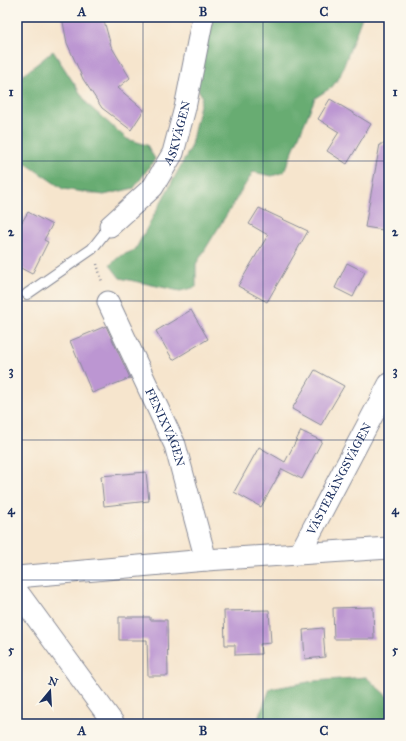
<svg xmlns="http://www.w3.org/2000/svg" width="406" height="741" viewBox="0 0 406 741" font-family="'IM FELL Great Primer',serif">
  <rect width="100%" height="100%" fill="#fbf7ec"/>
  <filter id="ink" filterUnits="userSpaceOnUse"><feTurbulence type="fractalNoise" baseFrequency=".025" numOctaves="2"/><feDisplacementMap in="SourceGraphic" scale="8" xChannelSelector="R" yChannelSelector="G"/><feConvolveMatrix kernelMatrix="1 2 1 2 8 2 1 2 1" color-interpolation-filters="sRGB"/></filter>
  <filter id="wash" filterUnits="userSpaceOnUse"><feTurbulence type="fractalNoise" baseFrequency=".012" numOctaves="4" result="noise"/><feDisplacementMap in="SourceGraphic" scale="16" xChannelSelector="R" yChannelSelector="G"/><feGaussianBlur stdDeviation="0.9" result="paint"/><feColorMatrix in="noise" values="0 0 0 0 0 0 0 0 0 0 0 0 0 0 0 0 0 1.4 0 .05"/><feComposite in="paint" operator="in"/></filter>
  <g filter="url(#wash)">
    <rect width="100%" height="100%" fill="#f6e5cd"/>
    <!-- forest -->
    <g fill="#67ac72" stroke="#416e68">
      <path d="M 213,17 L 362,17 L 340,76 L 332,87 L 315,98 L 284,172 L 272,176 L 253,172 L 196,264 L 196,287 L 180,291 L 120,278 L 110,265 L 120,256 L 135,250 L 190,149 L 202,96 L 196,86 Z"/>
      <path d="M 53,51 L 88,105 L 127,139 L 147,145 L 155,159 L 134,188 L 104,195 L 63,189 L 25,163 L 17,163 L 17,80 Z"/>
      <path d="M 366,677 L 389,698 L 389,724 L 256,724 L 270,689 L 314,681 Z"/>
    </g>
    <g id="blocks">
      <!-- building -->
      <g fill="#bc96d2">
        <path d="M 62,17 L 103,17 L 111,46 L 130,78 L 118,88 L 144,110 L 131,130 L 102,108 L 83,79 L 67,43 Z"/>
        <path d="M 330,99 L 371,124 L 347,164 L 327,151 L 339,132 L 318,119 Z"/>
        <path d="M 380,144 L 389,144 L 389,231 L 365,227 Z"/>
        <path d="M 259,208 L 308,231 L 267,302 L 238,286 L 268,235 L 249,224 Z"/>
        <path d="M 28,212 L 52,225 L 44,240 L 48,242 L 32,274 L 17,266 L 17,219 L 22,222 Z"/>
        <path d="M 347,263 L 365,272 L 353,297 L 335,288 Z"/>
        <path d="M 191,310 L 208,339 L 173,360 L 156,331 Z"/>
        <path d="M 106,326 L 130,378 L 92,393 L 70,341 Z"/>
        <path d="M 315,370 L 344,386 L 321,425 L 292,409 Z"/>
        <path d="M 301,431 L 322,441 L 302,479 L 282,469 L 261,507 L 234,492 L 259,447 L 285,462 Z"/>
        <path d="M 146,472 L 149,501 L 104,506 L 101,476 Z"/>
        <path d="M 373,607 L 374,639 L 334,639 L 333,608 Z"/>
        <path d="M 269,610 L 271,643 L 260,644 L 261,654 L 235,655 L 235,645 L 225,645 L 224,611 Z"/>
        <path d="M 119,617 L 150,617 L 150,620 L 167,620 L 168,676 L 148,676 L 147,640 L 119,640 Z"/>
        <path d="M 323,628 L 325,657 L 305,659 L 303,630 Z"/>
      </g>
    </g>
  </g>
  <g filter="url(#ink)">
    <use href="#blocks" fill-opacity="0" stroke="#888a96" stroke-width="1"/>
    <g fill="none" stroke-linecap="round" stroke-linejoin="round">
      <defs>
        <path id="service" d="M 27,294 L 92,249 L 110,226"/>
        <g id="minor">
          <path id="s1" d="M 110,226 L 153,187 L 173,153 L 185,108 L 203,17"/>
          <path id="s2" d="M 108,302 L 175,445 L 206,560"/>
          <path id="s3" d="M 300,553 L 389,384"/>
          <path d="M 17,577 L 206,560 L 389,548"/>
          <path d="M 17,591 L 114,724"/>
        </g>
      </defs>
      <!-- service casing -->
      <use href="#service" stroke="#888a96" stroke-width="12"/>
      <!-- minor casing -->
      <use href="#minor" stroke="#888a96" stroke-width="23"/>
      <!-- path -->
      <path stroke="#888a96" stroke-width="2.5" stroke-dasharray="1 3" stroke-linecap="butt" d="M 97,264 L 102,282"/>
      <!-- service -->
      <use href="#service" stroke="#fff" stroke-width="10"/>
      <!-- minor -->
      <use href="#minor" stroke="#fff" stroke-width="21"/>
    </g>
  </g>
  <!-- grid -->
  <path fill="none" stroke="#1b2f5e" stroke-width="1" stroke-opacity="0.55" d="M 143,17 L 143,724M 263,17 L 263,724M 17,161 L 389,161M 17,301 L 389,301M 17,440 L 389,440M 17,580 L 389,580"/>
  <g text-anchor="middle" stroke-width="3.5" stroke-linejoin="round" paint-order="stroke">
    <!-- street labels -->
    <g font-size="12" fill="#1b2f5e" stroke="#fbf7ec">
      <text dy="4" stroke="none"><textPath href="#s1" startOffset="118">ASKVÄGEN</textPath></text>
      <text dy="4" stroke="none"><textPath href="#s2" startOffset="138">FENIXVÄGEN</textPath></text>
      <text dy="4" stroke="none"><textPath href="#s3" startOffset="84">VÄSTERÄNGSVÄGEN</textPath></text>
    </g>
  </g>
  <!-- margin -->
  <rect width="406" height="741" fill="none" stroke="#fbf7ec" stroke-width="44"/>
  <!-- north arrow -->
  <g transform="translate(50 691) rotate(18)" stroke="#fbf7ec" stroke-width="3" paint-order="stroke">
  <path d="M0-3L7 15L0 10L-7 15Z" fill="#1b2f5e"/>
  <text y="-6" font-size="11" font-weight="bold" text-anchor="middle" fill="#1b2f5e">N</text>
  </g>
  <rect x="22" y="22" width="362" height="697" fill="none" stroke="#1b2f5e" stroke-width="1.5"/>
  <g font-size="13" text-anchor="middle" font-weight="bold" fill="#1b2f5e">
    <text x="82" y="16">A</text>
    <text x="203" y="16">B</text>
    <text x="324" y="16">C</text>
    <text x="11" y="96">1</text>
    <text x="395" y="96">1</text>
    <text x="11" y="236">2</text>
    <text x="395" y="236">2</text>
    <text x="11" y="375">3</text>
    <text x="395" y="375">3</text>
    <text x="11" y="514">4</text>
    <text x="395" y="514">4</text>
    <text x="11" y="654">5</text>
    <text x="395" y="654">5</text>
    <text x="82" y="735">A</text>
    <text x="203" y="735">B</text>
    <text x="324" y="735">C</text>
  </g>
</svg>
